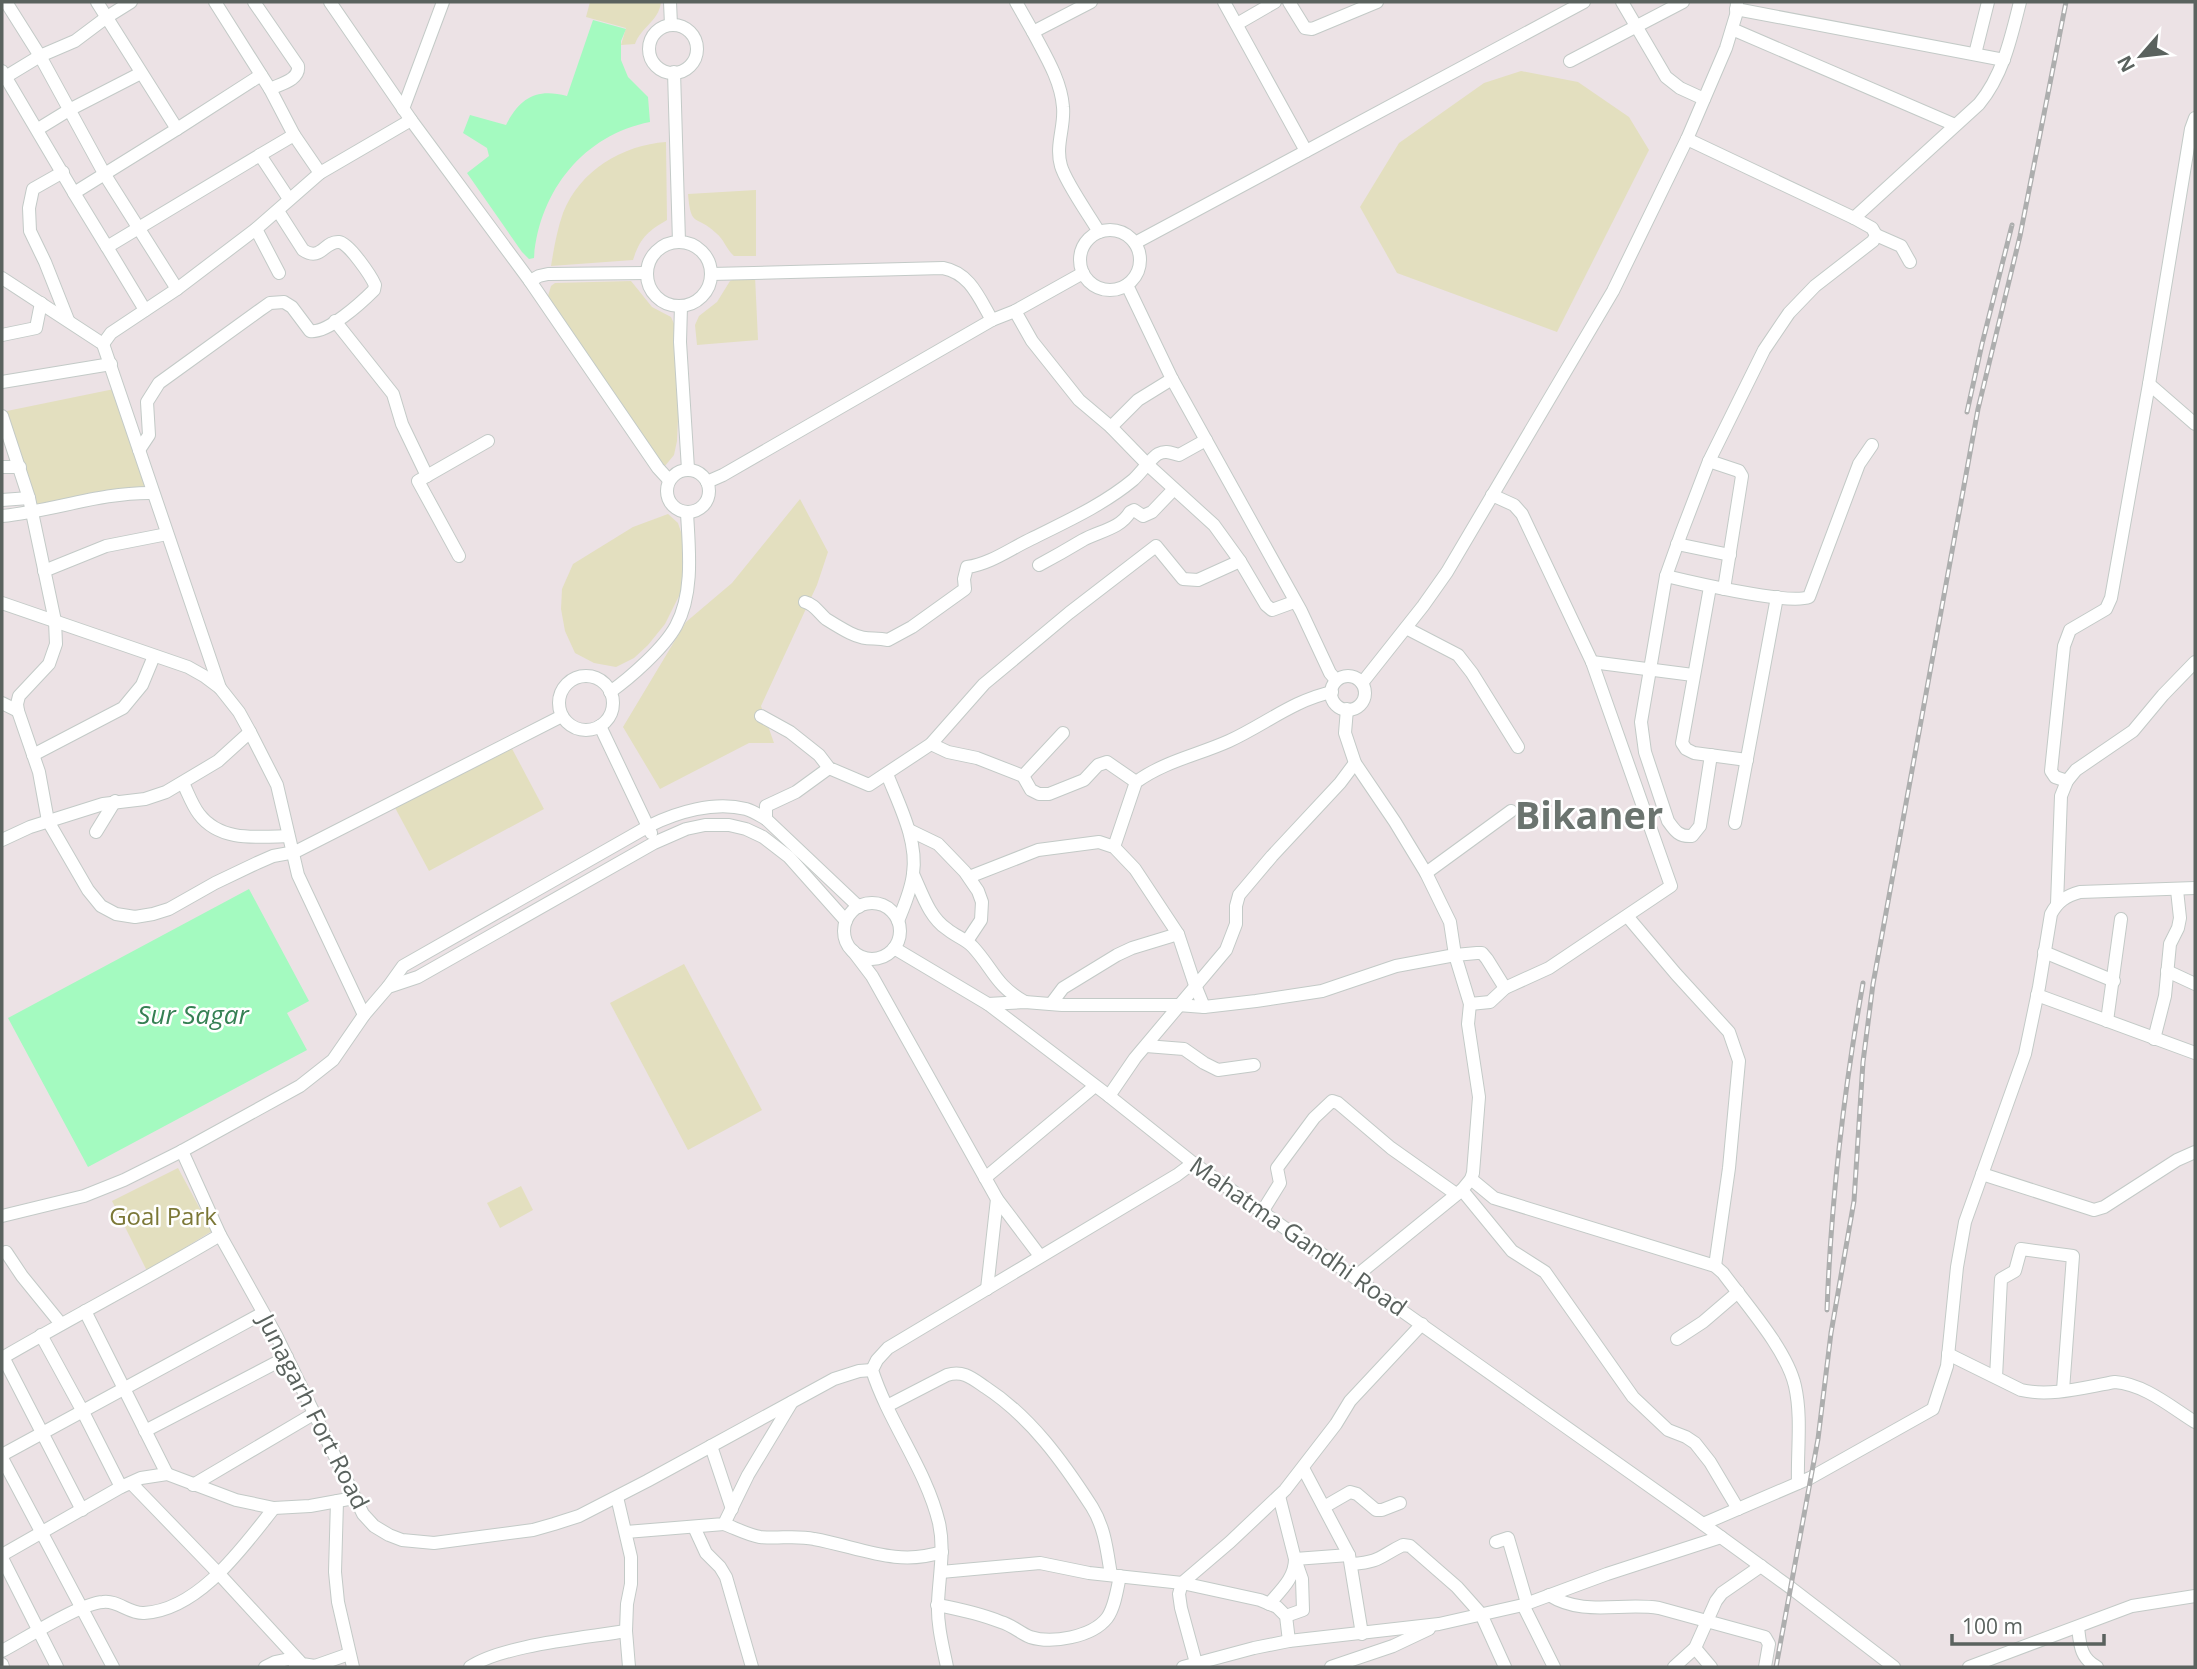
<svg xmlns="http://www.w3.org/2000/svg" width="2197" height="1669" viewBox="0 0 2197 1669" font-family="'Open Sans',sans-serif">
  <rect width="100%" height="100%" fill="#ece2e5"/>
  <!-- green -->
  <g fill="#e3dfbf">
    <path d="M 590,2 L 661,2 C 659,21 641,27 635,44 L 621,45 L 626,28 L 586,17 Z"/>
    <path d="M 1521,71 L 1578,82 L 1629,117 L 1649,150 L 1557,332 L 1397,273 L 1360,207 L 1399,143 L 1484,83 Z"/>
    <path d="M 666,142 L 667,220 C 648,231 640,238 633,260 L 551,266 C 554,248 557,230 563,213 C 580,170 623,145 666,142 Z"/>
    <path d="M 756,190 L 756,256 L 734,256 C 726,249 724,239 716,233 C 696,214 691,229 688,194 Z"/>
    <path d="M 755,276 L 758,340 L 697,345 L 695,325 L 699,316 L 717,302 L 730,281 L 736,278 Z"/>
    <path d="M 631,281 L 652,307 L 671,317 L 675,326 L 679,396 L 677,441 L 674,455 L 664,467 L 548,296 L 551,286 L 555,283 Z"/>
    <path d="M 119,388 L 153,493 L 32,513 L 2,412 Z"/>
    <path d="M 800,499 L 828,552 L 817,585 L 761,706 L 774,743 L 749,743 L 660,789 L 623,727 L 686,622 L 732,583 Z"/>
    <path d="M 668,514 L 678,523 L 684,541 L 681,592 L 665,624 L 648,645 L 634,658 L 616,667 L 594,663 L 575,653 L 565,631 L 561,609 L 562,589 L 573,564 L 633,527 Z"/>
    <path d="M 509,743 L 544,809 L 429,871 L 393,804 Z"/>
    <path d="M 684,964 L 762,1110 L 688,1150 L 610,1003 Z"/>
    <path d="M 178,1168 L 212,1231 L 147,1271 L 112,1201 Z"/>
    <path d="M 521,1186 L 533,1210 L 500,1228 L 487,1203 Z"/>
  </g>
  <!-- water -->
  <g fill="#a4fac0">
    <path d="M 593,20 L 626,29 L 621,41 L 621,60 L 628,77 L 648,97 L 650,122 C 583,135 539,192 534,258 L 529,259 L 522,252 L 467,173 L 489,156 L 487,148 L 463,133 L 470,115 L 506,125 C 520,98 536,88 567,96 Z"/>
    <path d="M 249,889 L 309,1001 L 287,1013 L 307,1050 L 88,1167 L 8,1018 Z"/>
  </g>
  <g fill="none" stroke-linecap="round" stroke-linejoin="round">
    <defs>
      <g id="minor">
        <path d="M 6,2 L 40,56 L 105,175 L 177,289"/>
        <path d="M 215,2 L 270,89 L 294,135 L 260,155"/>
        <path d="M 254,2 L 298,66 C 300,80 280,84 270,89"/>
        <path d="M 330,2 L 411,120 L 530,281 L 658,468 L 669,480"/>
        <path d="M 670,2 L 671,25"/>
        <path d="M 1016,2 L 1033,32"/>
        <path d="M 1091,2 L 1033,32 C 1045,55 1061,80 1063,107 C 1065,127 1055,145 1061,166 C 1066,183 1089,215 1099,232"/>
        <path d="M 1224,2 L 1306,151"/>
        <path d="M 1289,2 L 1305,28 L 1312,29 L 1377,2"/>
        <path d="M 1622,2 L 1666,77 L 1680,88 L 1704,99"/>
        <path d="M 1736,9 L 2004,60"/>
        <path d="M 1237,24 L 1275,2"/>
        <circle cx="673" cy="49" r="24"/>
        <path d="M 1732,29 L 1955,125"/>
        <path d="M 1975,54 L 1988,2"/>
        <path d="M 1570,61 L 1683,2"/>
        <path d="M 2,71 L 74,193 L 177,129 L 97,2"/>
        <path d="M 674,72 L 679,242"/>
        <path d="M 2,79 L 40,56 L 75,41 L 107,17 L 131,2"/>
        <path d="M 403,109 L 443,2"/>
        <path d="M 38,129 L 69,110 L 141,73"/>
        <path d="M 177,129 L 261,75"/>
        <path d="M 294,135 L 320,173"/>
        <path d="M 1687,139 L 1854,218 L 1872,228 L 1876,235 L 1873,241 L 1815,286 L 1789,313 L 1764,350 L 1709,461 L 1681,534 L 1666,576 L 1641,722 L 1645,752 L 1668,821 C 1675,831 1679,837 1692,836 L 1700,826 L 1711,755"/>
        <path d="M 63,172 L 33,189 L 29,208 L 30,231 L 45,262 L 68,320"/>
        <path d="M 74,193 L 107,247 L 260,155 L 289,199"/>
        <path d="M 1854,218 L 1979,104 C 2003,75 2011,38 2020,2"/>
        <path d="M 256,229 L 279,273"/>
        <circle cx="1110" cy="260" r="30"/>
        <path d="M 1876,235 L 1901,246 L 1910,262"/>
        <circle cx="679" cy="274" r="32"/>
        <path d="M 1135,243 L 1584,2"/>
        <path d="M 107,247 L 145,310"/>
        <path d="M 711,274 L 943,268 C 970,273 979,298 992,320"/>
        <path d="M 2,278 L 103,344 L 220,688"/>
        <path d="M 530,281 L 539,276 L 548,274 L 647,273"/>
        <path d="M 1127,285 L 1172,379 L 1301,611 L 1330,673 L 1336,680"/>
        <path d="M 681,306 L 680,342 L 688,469"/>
        <path d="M 1015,311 L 1032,341 L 1079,400 L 1111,427 L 1148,465 L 1214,525 L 1240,561 L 1266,605 L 1272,610 L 1294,602"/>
        <path d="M 335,321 L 393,394 L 402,424 L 427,476"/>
        <path d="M 2,335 L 36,328 L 41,303"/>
        <path d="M 103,344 L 111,333 L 177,289 L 256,229 L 320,173 L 411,120"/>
        <path d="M 2,382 L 111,364"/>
        <path d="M 2149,384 L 2195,424"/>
        <path d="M 2,416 L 29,498 L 55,621 L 56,644 L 49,664 L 19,696 L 17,704 L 18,711 L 39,772 L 48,821 L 88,890 L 101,906 L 116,914 L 135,917 L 153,914 L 169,909 L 215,883 L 257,863 L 273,856 L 295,852 L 562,716"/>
        <path d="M 1111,427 L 1138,400 L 1172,379"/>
        <path d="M 139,450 L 149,435 L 147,402 L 159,383 L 260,310 L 270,303 L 284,302 L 292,307 L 310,331 C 327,334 361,303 374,290 L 375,285 C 371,276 349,243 339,242 C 324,241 321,262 303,250 L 278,211"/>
        <path d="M 1709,461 L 1739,471 L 1742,476 L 1724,589"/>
        <path d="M 2,467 L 20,467"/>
        <circle cx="688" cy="491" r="21"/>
        <path d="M 707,482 L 723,475 L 992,320 L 1015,311 L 1083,273"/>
        <path d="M 1492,495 L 1514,505 L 1522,514 L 1592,662 L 1671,886 L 1549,968 L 1505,988"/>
        <path d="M 2,500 L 29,498"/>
        <path d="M 2,516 C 53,511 101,492 153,493"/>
        <path d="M 1677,544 L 1730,555"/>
        <path d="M 459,556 L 418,481 L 488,441"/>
        <path d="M 1039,565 C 1054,557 1068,549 1083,540 C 1099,531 1120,529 1130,512 L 1134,510 L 1143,516 L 1152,512 L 1174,489"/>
        <path d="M 44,571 L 106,546 L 167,534"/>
        <path d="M 1666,576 C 1691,582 1789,605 1809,597 L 1859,464 L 1872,445"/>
        <path d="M 1710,587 L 1682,743 L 1686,749 L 1694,753 L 1747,760"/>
        <path d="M 805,602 C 814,604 819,613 826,619 C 834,624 842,629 850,633 C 866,641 872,637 888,640 L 912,627 L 965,589 L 964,579 L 967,567 C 990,564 1010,549 1031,539 C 1065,522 1103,505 1133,480 C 1140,474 1152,457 1158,454 C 1166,450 1171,453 1179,455 L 1206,440"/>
        <path d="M 2,603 L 188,667 L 204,676 L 220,688 L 239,712 L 250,732 L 277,785 L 298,875 L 364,1015"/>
        <path d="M 1406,628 L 1458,655 L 1472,673 L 1518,747"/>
        <path d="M 1592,662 L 1693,675"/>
        <circle cx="586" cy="703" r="27"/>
        <circle cx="1348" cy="693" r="17"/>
        <path d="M 1362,683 L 1423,606 L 1447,572 L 1613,291 L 1687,139 L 1726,48 L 1736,15 L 1737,2"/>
        <path d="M 610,692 C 630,678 664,648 676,626 C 694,593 689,549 687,513"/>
        <path d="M 2,703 L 18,711"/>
        <path d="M 761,716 L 790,732 L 819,755 L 829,768 L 869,785 L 931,744 L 984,684 L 1069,613 L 1156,546 L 1183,579 L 1198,580 L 1240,561"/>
        <path d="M 600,726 L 651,833"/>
        <path d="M 931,744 L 948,752 L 977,758 L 1023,776 L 1031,790 L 1039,794 L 1049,794 L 1084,780 L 1098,765 L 1107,762 L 1136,782"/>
        <path d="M 33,755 L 123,708 L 142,685 L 154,656"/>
        <path d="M 887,774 C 899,805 918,840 913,874 C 911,891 904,906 898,921"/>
        <path d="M 1023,776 L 1063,733"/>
        <path d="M 2067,781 L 2055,777 L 2051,771 L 2064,646 L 2070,630 L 2106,609 L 2111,598 L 2149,384 L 2191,129 L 2195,118"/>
        <path d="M 183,783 C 188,793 192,805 199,814 C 220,842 257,837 288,836"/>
        <path d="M 766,819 L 766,806 L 796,792 L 829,768"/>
        <path d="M 1735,823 L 1777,597"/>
        <path d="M 909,830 L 938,844 L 965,872 L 978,891 L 982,902 L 981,920 L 967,941"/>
        <path d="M 96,832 L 115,801"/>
        <path d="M 2,840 L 30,827 L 103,804 L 145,799 L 166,792 L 218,761 L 250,732"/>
        <path d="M 1114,847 L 1136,782 C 1165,761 1198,755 1229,741 C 1264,725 1294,700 1332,692"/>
        <path d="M 1426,873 L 1511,811"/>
        <path d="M 913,874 C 922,893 929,917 947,929 C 955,936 966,939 973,947 C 994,970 995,985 1025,1002"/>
        <path d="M 969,877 L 1038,850 L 1099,842 L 1114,847 L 1135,869 L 1178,934 L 1195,985 L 1204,1007"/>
        <circle cx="872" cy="931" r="28"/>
        <path d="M 2057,904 L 2061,796 L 2067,781 L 2076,770 L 2133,731 L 2163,695 L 2195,662"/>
        <path d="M 1627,916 L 1676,974 L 1729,1032 L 1739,1061 L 1729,1168 L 1715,1266"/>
        <path d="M 894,948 L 988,1004 L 1109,1096 L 1193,1163 L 1703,1524 L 1791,1588 L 1894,1667"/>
        <path d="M 853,951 L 872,976 L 997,1199 L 1040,1256"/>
        <path d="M 2044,952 L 2114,981"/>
        <path d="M 1477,953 L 1482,953 L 1487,959 L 1505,988 L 1490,1002 L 1470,1004 L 1455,955 Z"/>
        <path d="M 2167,971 L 2195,984"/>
        <path d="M 388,987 L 403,966 L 649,826 C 677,812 714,801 746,809 C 753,811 759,815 766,819 L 859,907"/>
        <path d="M 2037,995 L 2195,1053"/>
        <path d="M 988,1004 L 1025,1002 L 1062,1005 L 1178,1005 L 1204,1007 L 1256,1001 L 1322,991 L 1396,966 L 1455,955 L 1450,922 L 1426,873 L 1395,822 L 1355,763 L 1345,733 L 1347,709"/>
        <path d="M 1051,1004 L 1063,988 L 1117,955 L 1132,948 L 1178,934"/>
        <path d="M 2107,1021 L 2121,919"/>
        <path d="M 2154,1039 L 2165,996 L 2170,944 L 2178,928 L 2180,918 L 2177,890"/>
        <path d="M 1146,1046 L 1184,1049 L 1204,1063 L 1218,1070 L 1254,1065"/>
        <path d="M 1109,1096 L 1135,1058 L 1226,950 L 1236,924 L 1236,906 L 1239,895 L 1272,856 L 1340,783 L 1355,763"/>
        <path d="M 182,1151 L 220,1235 L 277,1337 L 363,1514 L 374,1526 L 389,1535 L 402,1540 L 434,1543 L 533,1530 L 554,1524 L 579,1516 L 647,1481 L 834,1379 L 859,1371 L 872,1370"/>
        <path d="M 1982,1174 L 2094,1210 L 2104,1207 L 2177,1160 L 2195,1152"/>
        <path d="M 985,1178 L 1095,1086"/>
        <path d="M 1471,1179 L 1494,1198 L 1715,1266 L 1723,1273 C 1745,1303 1787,1350 1795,1386 C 1802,1417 1797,1451 1798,1483"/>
        <path d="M 1462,1190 L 1512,1251 L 1545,1272 L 1633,1397 L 1668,1430 L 1686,1437 L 1695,1443 L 1710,1462 L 1738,1509"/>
        <path d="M 1262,1212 L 1280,1183 L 1277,1168 L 1314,1118 L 1332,1101 L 1338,1103 L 1391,1148 L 1456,1194"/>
        <path d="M 2,1216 L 84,1196 L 124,1180 L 182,1151 L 300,1086 L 333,1060 L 364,1015 L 388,987 L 418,977 L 654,843 L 686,829 L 705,825 L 729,825 L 746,829 L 763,837 L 789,857 L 846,921"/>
        <path d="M 6,1252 L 22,1276 L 61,1324"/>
        <path d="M 1355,1277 L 1462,1190 L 1471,1179 L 1473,1173 L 1479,1097 L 1468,1024 L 1470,1004"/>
        <path d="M 987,1289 L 997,1199"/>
        <path d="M 85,1311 L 167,1474"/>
        <path d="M 41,1335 L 82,1410 L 121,1487"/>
        <path d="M 1677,1339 L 1703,1322 L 1738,1292"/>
        <path d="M 1948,1354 L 2021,1390 C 2051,1397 2085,1387 2115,1382 C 2144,1384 2171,1407 2195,1422"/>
        <path d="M 3,1357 L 82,1510"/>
        <path d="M 2,1358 C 74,1316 148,1278 220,1235"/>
        <path d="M 1996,1377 L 2001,1279 L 2015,1271 L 2021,1249 L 2073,1256 L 2063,1390"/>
        <path d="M 887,1406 L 947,1375 C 963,1370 972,1378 985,1387 C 1031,1417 1063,1462 1092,1507 C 1105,1528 1107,1551 1111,1575"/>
        <path d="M 145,1431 L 287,1357"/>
        <path d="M 711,1446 L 732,1509"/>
        <path d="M 2,1455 L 263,1313"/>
        <path d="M 2,1458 L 113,1667"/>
        <path d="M 1303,1468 L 1349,1555 L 1362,1634"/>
        <path d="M 131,1483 L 220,1575 L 302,1664 L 315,1666 L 349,1654"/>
        <path d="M 193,1485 L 315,1413"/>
        <path d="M 617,1497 L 631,1557 L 631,1584 L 627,1604 L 626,1631 L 629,1667"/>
        <path d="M 337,1501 L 335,1572 L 338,1602 L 353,1667"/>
        <path d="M 1324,1507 L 1350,1492 L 1357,1494 L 1376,1510 L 1382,1510 L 1400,1503"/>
        <path d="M 724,1524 C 735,1528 748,1535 760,1537 C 778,1539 796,1535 814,1539 C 859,1547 896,1567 942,1552"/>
        <path d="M 1703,1524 L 1810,1478 L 1933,1409 L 1947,1366 L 1957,1267 L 1965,1222 L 2025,1054 L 2039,987 L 2051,914 C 2058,901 2066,896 2080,892 L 2195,888"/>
        <path d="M 694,1527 L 706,1553 L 720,1567 L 726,1577 L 752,1667"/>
        <path d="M 626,1532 L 724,1524 L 748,1475 L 792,1402"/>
        <path d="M 1496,1542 L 1508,1538 L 1527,1603"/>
        <path d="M 2,1555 L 121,1487 L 141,1478 L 167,1474 L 236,1500 L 274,1508 L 310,1506 L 354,1498"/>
        <path d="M 2,1558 L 57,1667"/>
        <path d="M 1352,1564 C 1381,1562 1380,1556 1403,1545 L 1410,1546 L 1457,1587 L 1481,1614 L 1505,1667"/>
        <path d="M 941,1572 L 1040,1563 L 1089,1573 L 1182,1583 L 1260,1600 L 1277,1607 L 1286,1616 L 1289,1641"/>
        <path d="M 1549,1595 C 1584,1617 1621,1602 1659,1608 L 1765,1637 L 1769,1644 L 1765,1667"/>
        <path d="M 1269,1604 C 1281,1590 1295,1578 1295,1559 L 1279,1496"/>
        <path d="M 937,1605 C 959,1609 981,1614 1001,1622 C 1012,1625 1020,1633 1030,1637 C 1052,1644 1092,1637 1107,1618 C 1115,1607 1117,1589 1120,1576"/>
        <path d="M 1523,1605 L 1554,1667"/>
        <path d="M 1286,1616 L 1303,1610 L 1302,1579 L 1295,1559 L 1349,1555"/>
        <path d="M 2078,1627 C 2080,1644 2080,1658 2097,1667"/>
        <path d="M 1695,1648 L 1711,1667"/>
        <path d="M 2,1651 C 25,1639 80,1603 103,1602 C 118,1600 129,1614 144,1613 C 199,1610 243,1547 274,1508"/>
        <path d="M 1196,1663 L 1181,1608 L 1179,1594 L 1182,1583 L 1230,1542 L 1285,1490 L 1336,1424 L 1350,1401 L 1422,1324"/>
        <path d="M 2,1664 L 3,1667"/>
        <path d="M 265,1667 L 275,1662 L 294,1658 L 295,1665"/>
        <path d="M 470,1667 C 502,1645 585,1638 626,1631"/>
        <path d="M 947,1667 C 943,1647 937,1625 938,1603 C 939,1576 945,1550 939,1523 C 926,1469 889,1423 872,1370 L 877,1360 L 888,1348 L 1177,1175 L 1193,1163"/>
        <path d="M 1183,1667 L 1254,1648 L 1289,1641 L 1439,1624 L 1523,1605 L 1607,1574 L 1721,1537"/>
        <path d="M 1331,1667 L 1393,1646 L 1429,1629"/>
        <path d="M 1674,1667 L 1695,1648 L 1716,1601 L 1722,1593 L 1761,1566"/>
        <path d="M 1969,1667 L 2132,1606 L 2195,1596"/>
      </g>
    </defs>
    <!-- minor casing -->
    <use href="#minor" stroke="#c3cac7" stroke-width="14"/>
    <!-- minor -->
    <use href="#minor" stroke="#fff" stroke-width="12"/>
    <defs>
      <g id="rail">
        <path d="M 1967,412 L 1982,344 L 2012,225"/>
        <path d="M 1827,1310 C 1831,1202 1844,1090 1863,983"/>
        <path d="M 1776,1667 L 1818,1439 L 1831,1333 L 1854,1201 L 1863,1062 L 1873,984 L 1978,409 L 2020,236 L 2066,2"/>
      </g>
    </defs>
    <!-- rail casing -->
    <use href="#rail" stroke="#adaeae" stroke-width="5"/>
    <!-- rail -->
    <use href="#rail" stroke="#fff" stroke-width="2.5" stroke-dasharray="8" stroke-linecap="butt"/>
  </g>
  <g text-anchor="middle" stroke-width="5" stroke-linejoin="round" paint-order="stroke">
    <!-- park labels -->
    <g font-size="24" fill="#7c7837" stroke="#fff">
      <text x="163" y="1225">Goal Park</text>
    </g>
    <!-- street labels -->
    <g font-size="24" fill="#5a625e" stroke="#fff">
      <text transform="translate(1298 1237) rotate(35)" y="8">Mahatma Gandhi Road</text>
      <text transform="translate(313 1412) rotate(63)" y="8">Junagarh Fort Road</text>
    </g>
    <!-- water labels -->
    <g font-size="26" font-style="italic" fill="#358053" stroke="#fff">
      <text x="193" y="1024">Sur Sagar</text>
    </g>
    <!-- town labels -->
    <g font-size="38" font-weight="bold" fill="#6b746f" stroke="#fff">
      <text x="1589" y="829">Bikaner</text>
    </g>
  </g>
  <!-- border -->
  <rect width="2197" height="1669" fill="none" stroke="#5a625e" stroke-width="7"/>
  <!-- north arrow -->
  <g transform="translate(2141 56) rotate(242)" stroke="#ffffff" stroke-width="5" paint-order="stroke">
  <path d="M0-5L12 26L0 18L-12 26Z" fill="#5a625e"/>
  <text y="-10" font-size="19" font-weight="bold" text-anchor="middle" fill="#5a625e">N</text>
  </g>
  <!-- scale -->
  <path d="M1952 1634v10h152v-10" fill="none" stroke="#5a625e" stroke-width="3.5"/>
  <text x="1962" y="1634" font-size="21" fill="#5a625e" stroke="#ffffff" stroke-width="5" paint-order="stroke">100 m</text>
</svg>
